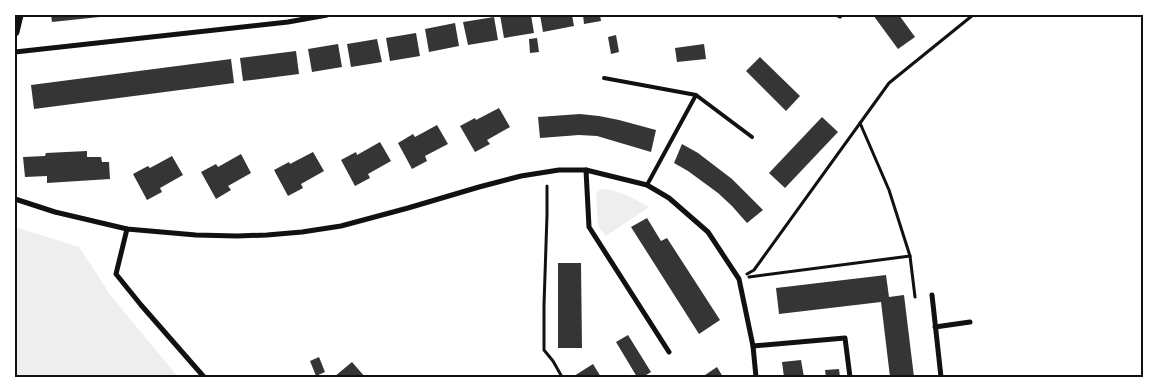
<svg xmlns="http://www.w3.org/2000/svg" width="1158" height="392" viewBox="0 0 1158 392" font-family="'Exo 2',sans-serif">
  <rect width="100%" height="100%" fill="#fff"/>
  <!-- green -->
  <g fill="#eee">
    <path d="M 601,189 C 618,189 634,199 649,207 L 606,236 L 598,226 L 596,194 Z"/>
    <path d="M 15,227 L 79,247 L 111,296 L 178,377 L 15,377 Z"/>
  </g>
  <!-- building -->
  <g fill="#353535">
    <path d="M 51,15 L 109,15 L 109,16 L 52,22 Z"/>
    <path d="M 500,15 L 531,15 L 534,33 L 504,38 Z"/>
    <path d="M 540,15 L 572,15 L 574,26 L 543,32 Z"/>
    <path d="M 583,15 L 600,15 L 601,21 L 584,24 Z"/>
    <path d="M 873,15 L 899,15 L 915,37 L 898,49 Z"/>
    <path d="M 494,17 L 498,40 L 468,45 L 463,22 Z"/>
    <path d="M 455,23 L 459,46 L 429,52 L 425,29 Z"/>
    <path d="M 416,33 L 420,56 L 390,61 L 386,38 Z"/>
    <path d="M 616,35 L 619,52 L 611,54 L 608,37 Z"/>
    <path d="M 537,38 L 539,52 L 530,53 L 529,39 Z"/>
    <path d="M 377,39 L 382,62 L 351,67 L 347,44 Z"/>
    <path d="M 338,44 L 342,67 L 312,72 L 308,49 Z"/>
    <path d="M 704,44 L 706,59 L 677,62 L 675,48 Z"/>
    <path d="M 296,51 L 299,74 L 243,81 L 240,58 Z"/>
    <path d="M 760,57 L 800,96 L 786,111 L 746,71 Z"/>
    <path d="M 231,59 L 234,83 L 34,109 L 31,85 Z"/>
    <path d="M 499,108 L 510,127 L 487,140 L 490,144 L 475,152 L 460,126 L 475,118 L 476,120 Z"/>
    <path d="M 580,114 L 599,116 L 619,120 L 656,130 L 651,152 L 597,136 L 579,135 L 540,138 L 538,117 Z"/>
    <path d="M 822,117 L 838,132 L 785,188 L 769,173 Z"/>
    <path d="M 437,125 L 448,144 L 425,156 L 427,161 L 412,169 L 398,143 L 413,134 L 415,137 Z"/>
    <path d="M 380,142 L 391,161 L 368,174 L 370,178 L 355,186 L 341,160 L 356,152 L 357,155 Z"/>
    <path d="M 682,144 L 698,153 L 732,179 L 763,210 L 747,223 L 732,206 L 718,193 L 688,171 L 674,163 Z"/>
    <path d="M 87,151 L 87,157 L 101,157 L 102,162 L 109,162 L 110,179 L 47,183 L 47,176 L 25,177 L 23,157 L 45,156 L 46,153 Z"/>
    <path d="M 313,152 L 324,171 L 301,184 L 303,188 L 288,196 L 274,170 L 289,162 L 290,164 Z"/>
    <path d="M 241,154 L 251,173 L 228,186 L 231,190 L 216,199 L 201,172 L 216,164 L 218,167 Z"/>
    <path d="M 172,156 L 183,175 L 160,188 L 162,192 L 147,200 L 133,174 L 148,166 L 150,168 Z"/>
    <path d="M 647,218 L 661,241 L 667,238 L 720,320 L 699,334 L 631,227 Z"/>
    <path d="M 558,263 L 581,263 L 582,348 L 558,348 Z"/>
    <path d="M 886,275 L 889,297 L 904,295 L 914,377 L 890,377 L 881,302 L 779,314 L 776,288 Z"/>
    <path d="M 628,335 L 651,372 L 643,377 L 637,377 L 616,342 Z"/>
    <path d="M 319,357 L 325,372 L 316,376 L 310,361 Z"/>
    <path d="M 801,360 L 804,377 L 784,377 L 782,362 Z"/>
    <path d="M 352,362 L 365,377 L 334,377 Z"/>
    <path d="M 593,364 L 601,377 L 575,377 L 574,376 Z"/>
    <path d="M 717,367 L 723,377 L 701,377 L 705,375 Z"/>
    <path d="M 839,369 L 840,377 L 826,377 L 825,370 Z"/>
  </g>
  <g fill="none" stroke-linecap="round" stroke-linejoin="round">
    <!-- path -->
    <g stroke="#111" stroke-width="3">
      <path d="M 860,123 L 889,190 L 910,256 L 915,297"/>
      <path d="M 547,186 L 547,215 L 544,305 L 544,350 L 553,361 L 562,377"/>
      <path d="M 747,274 L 754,270 L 889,83 L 973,15"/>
      <path d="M 749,277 L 910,256"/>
    </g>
    <!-- service -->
    <g stroke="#111" stroke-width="4">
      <path d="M 604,78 L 696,95 L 752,137"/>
      <path d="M 647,185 L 696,95"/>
    </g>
    <!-- minor -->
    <g stroke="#111" stroke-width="5">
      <path d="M 838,15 L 840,16"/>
      <path d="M 15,52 L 288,22 L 327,15"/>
      <path d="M 586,170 L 589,227 L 669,352"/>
      <path d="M 15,199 L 55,212 L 127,229 L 196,235 L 237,236 L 267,235 L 302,232 L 341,226 L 408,208 L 479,187 L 521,176 L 559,170 L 586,170 L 647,185 L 669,198 L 708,232 L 739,279 L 753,346 L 756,377"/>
      <path d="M 127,229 L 116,274 L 141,305 L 204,377"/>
      <path d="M 932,295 L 941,377"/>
      <path d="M 935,327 L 970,322"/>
      <path d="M 753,346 L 845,338 L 850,377"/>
    </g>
    <!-- tertiary -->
    <path stroke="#111" stroke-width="9" d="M 15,32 L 19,15"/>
  </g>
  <!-- border -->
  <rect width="1158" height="392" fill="none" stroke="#ffffff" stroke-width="32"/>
  <rect x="16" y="16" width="1126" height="360" fill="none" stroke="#111" stroke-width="2"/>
</svg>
